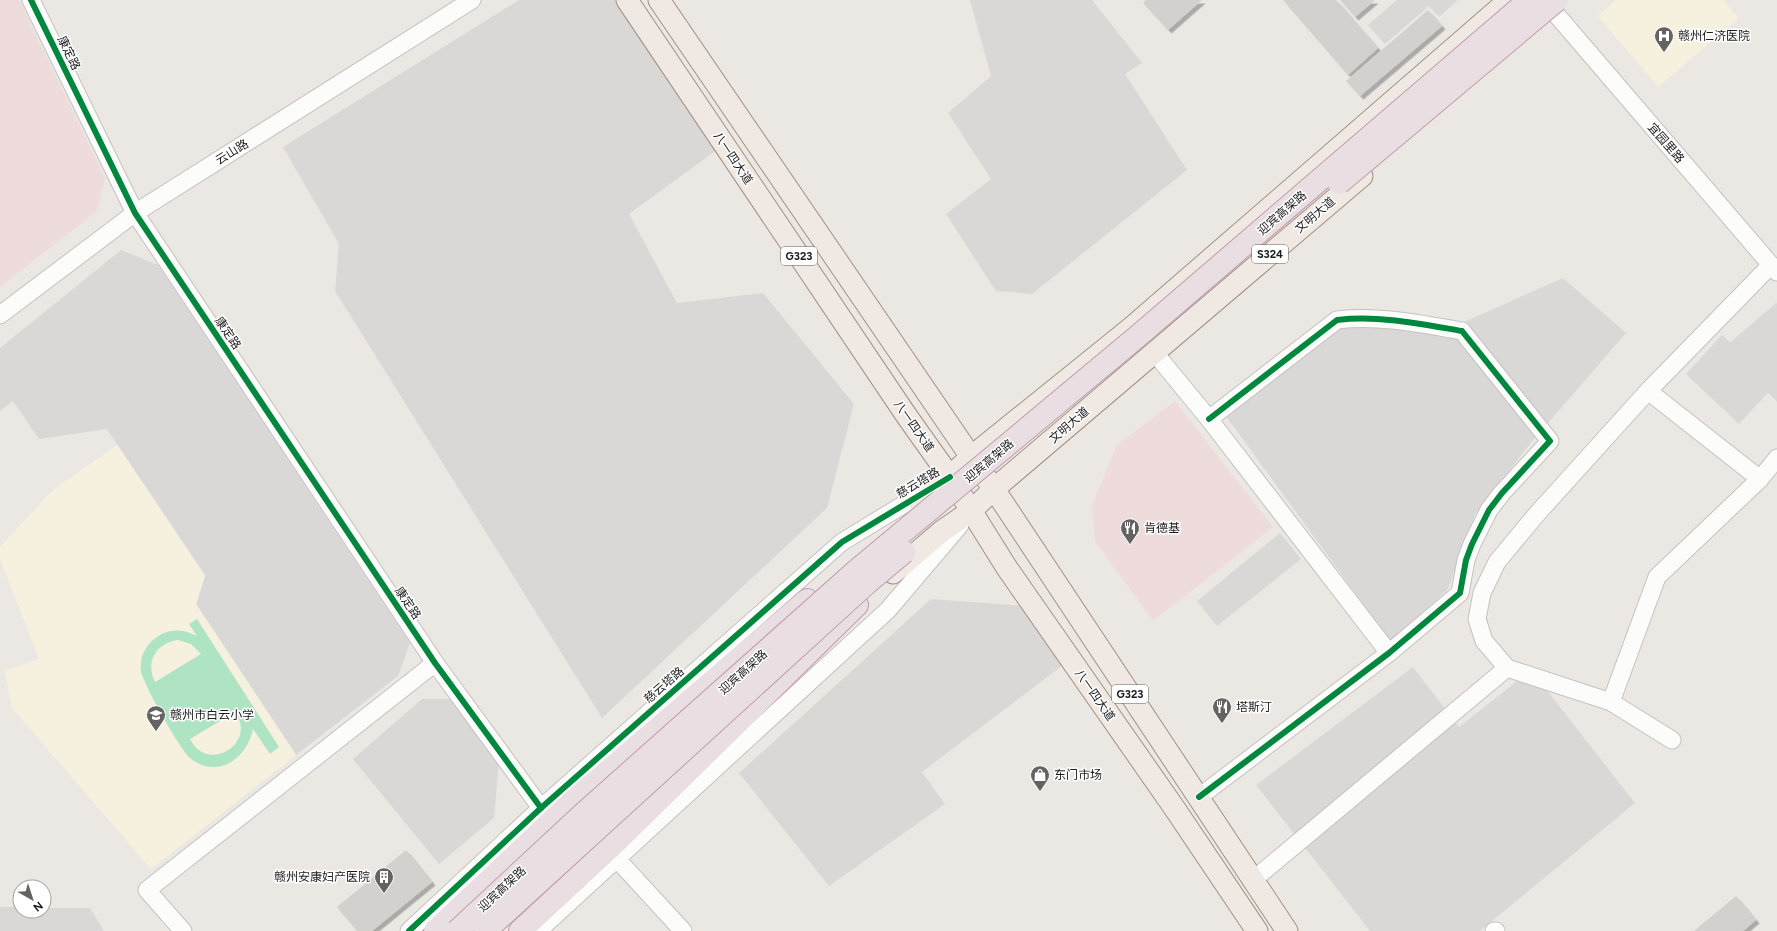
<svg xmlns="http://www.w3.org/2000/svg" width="1777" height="931" viewBox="0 0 1777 931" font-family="Figtree,'Noto Sans SC',sans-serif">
  <defs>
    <filter id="shadow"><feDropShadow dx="3.5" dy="3.5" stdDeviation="0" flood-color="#0004"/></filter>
  </defs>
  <rect width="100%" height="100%" fill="#ebe8e4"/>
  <!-- residential -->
  <g fill="#dad8d6">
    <path d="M 519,0 L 619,0 L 718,149 L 629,214 L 677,303 L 763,293 L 854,404 L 827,508 L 602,718 L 335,291 L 339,244 L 283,147 Z"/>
    <path d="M 970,0 L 1092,0 L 1142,63 L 1125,74 L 1187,170 L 1032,294 L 996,291 L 946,214 L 991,179 L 948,113 L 991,76 Z"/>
    <path d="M 121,250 L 158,265 L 410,643 L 398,676 L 296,755 L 196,604 L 205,575 L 107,429 L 39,439 L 13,401 L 0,411 L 0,348 Z"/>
    <path d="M 1563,278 L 1626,333 L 1530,444 L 1475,514 L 1448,589 L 1391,642 L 1225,415 L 1340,324 L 1439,333 Z"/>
    <path d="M 1776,303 L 1777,304 L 1777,402 L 1725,347 Z"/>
    <path d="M 931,599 L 1025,606 L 1067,662 L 922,772 L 945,804 L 829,886 L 739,773 Z"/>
    <path d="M 1413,667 L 1459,727 L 1531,670 L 1635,803 L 1480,931 L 1370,931 L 1256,785 Z"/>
    <path d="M 422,699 L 452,699 L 500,752 L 494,818 L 439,864 L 353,759 Z"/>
    <path d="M 0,907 L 20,907 L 20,911 L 44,911 L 44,908 L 90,908 L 104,931 L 0,931 Z"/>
  </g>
  <!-- commercial -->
  <g fill="#eedbdb">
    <path d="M 0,0 L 19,0 L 105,178 L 97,211 L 0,287 Z"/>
    <path d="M 1175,401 L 1273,527 L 1153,621 L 1095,541 L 1092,505 L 1117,445 Z"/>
  </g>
  <!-- education -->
  <g fill="#f6f1de">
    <path d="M 1616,0 L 1723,0 L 1739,18 L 1658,87 L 1598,16 Z"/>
    <path d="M 117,445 L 205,576 L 196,604 L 296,755 L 151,869 L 12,708 L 5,671 L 39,659 L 0,559 L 0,547 L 53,490 Z"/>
  </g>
  <!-- religious -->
  <g fill="#d9d8d6">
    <path d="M 1397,0 L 1458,0 L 1439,17 L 1429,6 L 1385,44 L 1368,25 Z"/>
    <path d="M 1722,335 L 1775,385 L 1739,424 L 1686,374 Z"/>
    <path d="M 1280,533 L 1301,559 L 1217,626 L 1197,601 Z"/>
  </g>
  <!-- pitch -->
  <path fill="#aee4c4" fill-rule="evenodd" d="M 197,619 L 279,747 L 270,754 L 253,729 C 247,759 217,780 190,758 C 180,749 143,684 141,671 C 139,657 146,644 157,637 C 169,628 184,629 197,636 L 189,624 ZM 178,640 L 191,644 L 201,654 L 155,682 C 145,662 156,643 178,640 ZM 235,712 C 258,744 207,774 190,739 Z"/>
  <!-- building -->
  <g fill="#d3d0cd" filter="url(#shadow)">
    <path d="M 1146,0 L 1202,0 L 1168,30 L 1143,3 Z"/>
    <path d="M 1283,0 L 1336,0 L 1378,48 L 1348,75 Z"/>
    <path d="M 1340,0 L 1375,0 L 1355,17 Z"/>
    <path d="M 1428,10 L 1442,26 L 1360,96 L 1346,81 Z"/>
    <path d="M 406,850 L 432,882 L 372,931 L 357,931 L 337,907 Z"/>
    <path d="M 1736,896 L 1756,920 L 1743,931 L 1694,931 Z"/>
  </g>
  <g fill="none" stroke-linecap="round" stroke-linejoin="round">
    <defs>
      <g id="minor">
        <path d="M 31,0 L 135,213 L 435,663 L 541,808"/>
        <path d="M 1555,13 L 1777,272"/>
        <path d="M 0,315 L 135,213 L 472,0"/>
        <path d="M 1154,352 L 1209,419 L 1389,653"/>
        <path d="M 1648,391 L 1760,479"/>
        <path d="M 1611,702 L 1657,577 L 1760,479 L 1777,458"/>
        <path d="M 1672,740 L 1611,702 L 1507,668 L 1484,641 L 1477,619 L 1482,593 L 1497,562 L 1536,515 L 1648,391 L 1771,265"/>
        <path d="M 1199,797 L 1389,653 L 1460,593 L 1466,560 L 1472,544 L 1489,510 L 1502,493 L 1550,441 L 1462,331 C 1421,324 1380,315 1337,320 L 1209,419"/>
        <path d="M 616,858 L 683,931"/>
        <path d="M 1253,880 L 1507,668"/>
        <path d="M 183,931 L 147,890 L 435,663"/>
        <path d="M 409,931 L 541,808 L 842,542 L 929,489"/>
        <path d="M 538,931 L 888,610 L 960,525"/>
        <path d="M 1494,931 L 1496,931"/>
      </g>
      <g id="major">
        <path d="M 627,0 L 906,415 L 950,477 L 1007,568 L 1175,809 L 1257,931"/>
        <path d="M 659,0 L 971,457 L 994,489 L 1287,931"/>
        <path d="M 920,504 L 971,457 L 1131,328 L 1509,0"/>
        <path d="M 893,573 L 942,531 L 971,511 L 994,489 L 1362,176"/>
      </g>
      <g id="highway">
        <path d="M 435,931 L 573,801 L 807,600"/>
        <path d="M 520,931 L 616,842 L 857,605"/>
      </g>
    </defs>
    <!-- minor casing -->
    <use href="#minor" stroke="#c3c2c0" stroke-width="19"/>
    <!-- major casing -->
    <use href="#major" stroke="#a19181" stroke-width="23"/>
    <!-- highway casing -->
    <use href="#highway" stroke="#c19bac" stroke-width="24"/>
    <!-- minor -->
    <use href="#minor" stroke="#fcfcfb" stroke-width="17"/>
    <!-- major -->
    <use href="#major" stroke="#f0e9e3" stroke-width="21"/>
    <!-- highway -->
    <use href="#highway" stroke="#e9dee1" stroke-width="22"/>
    <defs>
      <g id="highway-bridge">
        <path d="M 1339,183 L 1557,0"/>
        <path d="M 457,931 L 584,813 L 856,571 L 1138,336 L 1529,0"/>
        <path d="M 485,931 L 867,583 L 904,552"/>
      </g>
    </defs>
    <!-- highway-bridge casing -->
    <use href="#highway-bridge" stroke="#c19bac" stroke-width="24" stroke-linecap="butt"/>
    <!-- highway-bridge -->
    <use href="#highway-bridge" stroke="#e9dee1" stroke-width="22"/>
    <defs>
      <g id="cycleway">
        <path d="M 31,0 L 135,213 L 435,663 L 541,808"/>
        <path d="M 1199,797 L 1389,653 L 1460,593 L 1466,560 L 1472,544 L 1489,510 L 1502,493 L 1550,441 L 1462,331 C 1421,324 1380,315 1337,320 L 1209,419"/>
        <path d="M 409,931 L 541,808 L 842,542 L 950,477"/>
      </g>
    </defs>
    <!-- cycleway casing -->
    <use href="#cycleway" stroke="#fff" stroke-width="8"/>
    <!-- cycleway -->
    <use href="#cycleway" stroke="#00873e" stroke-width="6"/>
  </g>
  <!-- icons -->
  <defs>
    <symbol id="hospital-pin" viewBox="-11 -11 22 30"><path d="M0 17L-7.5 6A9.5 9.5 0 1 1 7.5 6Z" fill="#646362" stroke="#fff"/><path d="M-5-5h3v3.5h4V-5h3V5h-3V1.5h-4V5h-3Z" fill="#fff"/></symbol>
    <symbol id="restaurant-pin" viewBox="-11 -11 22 30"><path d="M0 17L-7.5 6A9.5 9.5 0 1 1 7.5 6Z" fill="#646362" stroke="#fff"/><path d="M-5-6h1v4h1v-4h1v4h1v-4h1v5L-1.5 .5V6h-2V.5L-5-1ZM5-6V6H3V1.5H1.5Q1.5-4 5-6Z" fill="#fff"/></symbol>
    <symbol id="school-pin" viewBox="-11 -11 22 30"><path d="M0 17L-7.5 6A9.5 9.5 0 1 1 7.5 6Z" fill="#646362" stroke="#fff"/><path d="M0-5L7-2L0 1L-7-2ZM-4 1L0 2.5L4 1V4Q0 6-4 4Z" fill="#fff"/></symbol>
    <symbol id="shop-pin" viewBox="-11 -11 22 30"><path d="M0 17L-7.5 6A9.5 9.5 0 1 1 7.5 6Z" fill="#646362" stroke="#fff"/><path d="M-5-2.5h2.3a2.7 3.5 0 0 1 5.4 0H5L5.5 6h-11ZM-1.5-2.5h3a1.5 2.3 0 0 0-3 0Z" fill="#fff"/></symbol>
    <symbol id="building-pin" viewBox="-11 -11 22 30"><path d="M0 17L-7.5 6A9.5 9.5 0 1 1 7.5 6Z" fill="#646362" stroke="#fff"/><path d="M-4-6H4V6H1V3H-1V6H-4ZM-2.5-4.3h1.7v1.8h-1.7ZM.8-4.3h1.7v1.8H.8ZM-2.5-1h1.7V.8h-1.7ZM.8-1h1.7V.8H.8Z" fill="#fff"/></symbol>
  </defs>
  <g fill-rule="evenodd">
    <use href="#hospital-pin" x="1653" y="25" width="22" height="30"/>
    <use href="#restaurant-pin" x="1119" y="517" width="22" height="30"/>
    <use href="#restaurant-pin" x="1211" y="696" width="22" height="30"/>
    <use href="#school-pin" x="145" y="704" width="22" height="30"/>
    <use href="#shop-pin" x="1029" y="764" width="22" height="30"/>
    <use href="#building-pin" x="373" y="866" width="22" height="30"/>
  </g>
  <g text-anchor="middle" stroke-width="3" stroke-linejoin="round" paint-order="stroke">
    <!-- shield labels -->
    <g fill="#fff" stroke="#606060" stroke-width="1">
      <rect x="1252" y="245" width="36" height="18" rx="3"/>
      <rect x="781" y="247" width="36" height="18" rx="3"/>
      <rect x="1112" y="685" width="36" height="18" rx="3"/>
    </g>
    <g font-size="11" font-weight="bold" fill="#1c1c1c">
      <text x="1270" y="258">S324</text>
      <text x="799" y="260">G323</text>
      <text x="1130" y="698">G323</text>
    </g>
    <!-- poi labels -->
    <g font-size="12" fill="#1c1c1c" stroke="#fff" text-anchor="start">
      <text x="1678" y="40">赣州仁济医院</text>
      <text x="1144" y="532">肯德基</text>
      <text x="1236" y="711">塔斯汀</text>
      <text x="170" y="719">赣州市白云小学</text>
      <text x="1054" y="779">东门市场</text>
      <text x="370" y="881" text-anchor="end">赣州安康妇产医院</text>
    </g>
    <!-- street labels -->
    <g font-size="12" fill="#1c1c1c" stroke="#fff">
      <text transform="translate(69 53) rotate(64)" y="4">康定路</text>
      <text transform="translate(1666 143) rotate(49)" y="4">宜园里路</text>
      <text transform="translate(232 152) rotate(-32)" y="4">云山路</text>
      <text transform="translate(733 158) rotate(56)" y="4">八一四大道</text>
      <text transform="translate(1282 213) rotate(-41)" y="4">迎宾高架路</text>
      <text transform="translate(1315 215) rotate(-40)" y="4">文明大道</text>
      <text transform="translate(228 333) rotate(56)" y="4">康定路</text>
      <text transform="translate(1069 425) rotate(-41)" y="4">文明大道</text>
      <text transform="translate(914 426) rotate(55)" y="4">八一四大道</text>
      <text transform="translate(989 461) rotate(-40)" y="4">迎宾高架路</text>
      <text transform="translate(918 483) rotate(-31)" y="4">慈云塔路</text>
      <text transform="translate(408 603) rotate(56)" y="4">康定路</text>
      <text transform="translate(743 672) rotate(-42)" y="4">迎宾高架路</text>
      <text transform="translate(664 685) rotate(-41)" y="4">慈云塔路</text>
      <text transform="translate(1095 695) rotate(55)" y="4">八一四大道</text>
      <text transform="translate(502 889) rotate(-43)" y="4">迎宾高架路</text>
    </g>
  </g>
  <!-- north arrow -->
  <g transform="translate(32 899) rotate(141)"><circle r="19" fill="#ffffff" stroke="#a4a4a4"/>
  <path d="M0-3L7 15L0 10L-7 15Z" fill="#646362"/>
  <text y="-6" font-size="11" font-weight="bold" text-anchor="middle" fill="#1c1c1c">N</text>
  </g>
</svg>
